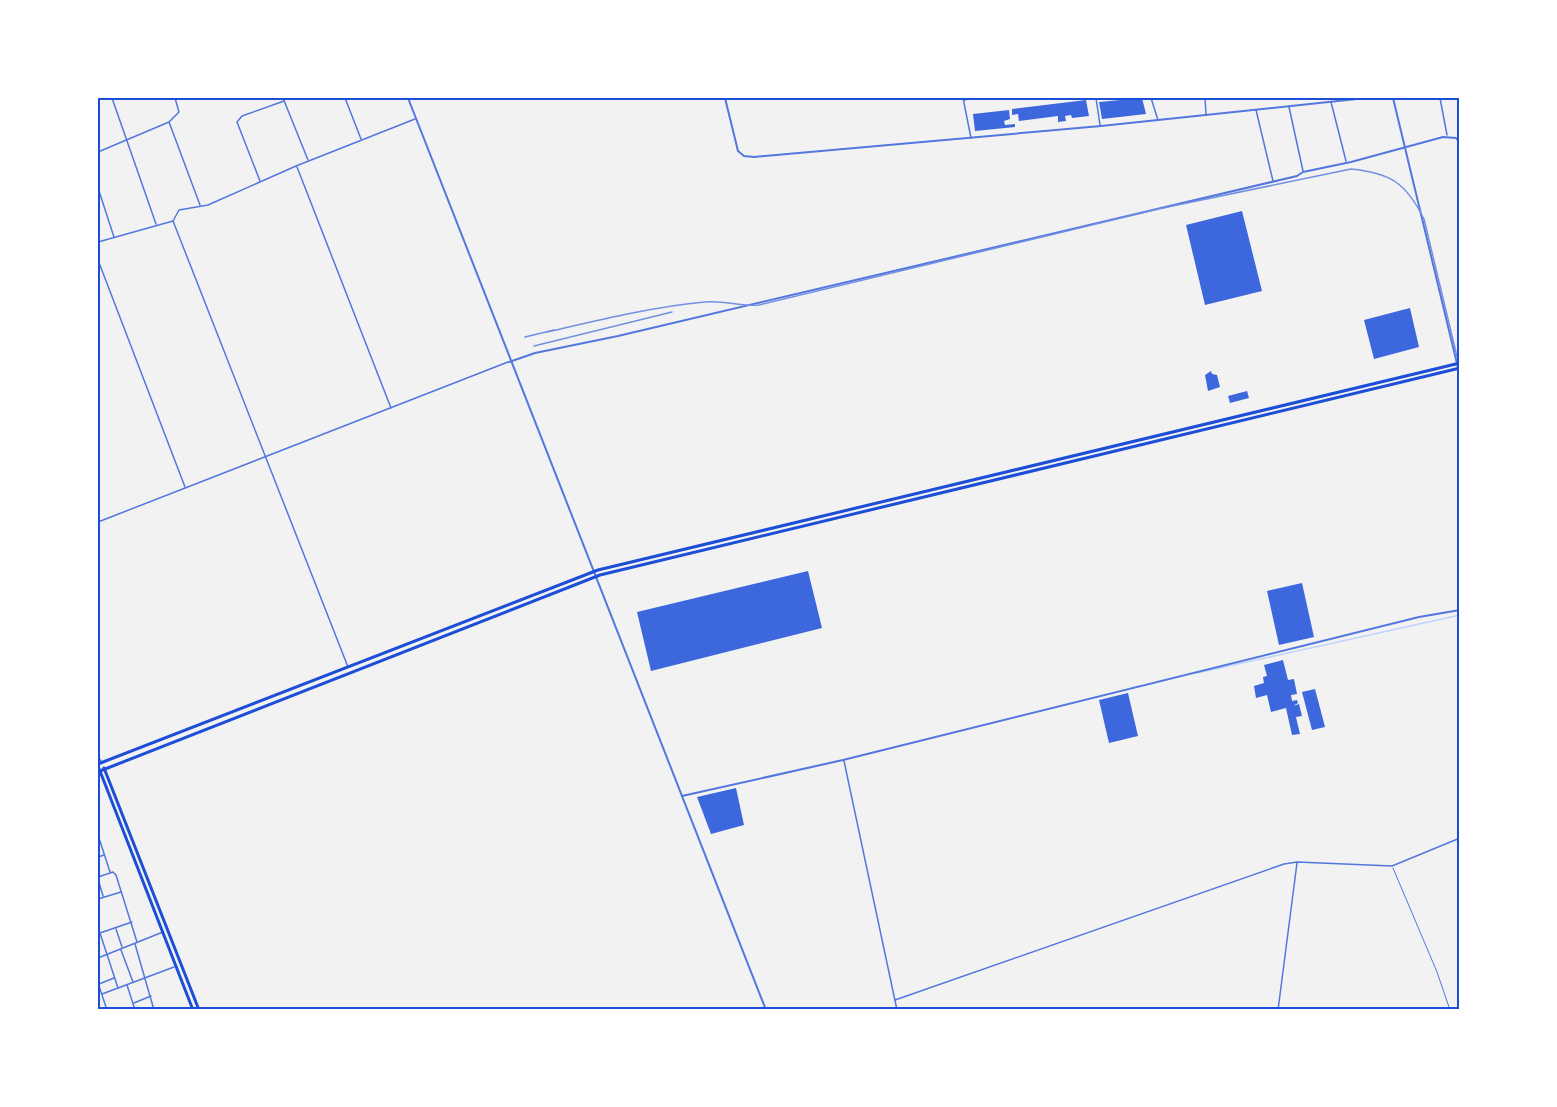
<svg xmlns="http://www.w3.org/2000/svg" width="1557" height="1107" viewBox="0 0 1557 1107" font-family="'Space Grotesk',sans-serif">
  <rect width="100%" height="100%" fill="#f2f2f2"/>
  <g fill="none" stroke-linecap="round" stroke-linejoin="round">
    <!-- stream -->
    <path stroke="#bfd3fe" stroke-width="1.5" d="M 1197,673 L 1460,615"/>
  </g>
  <!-- building -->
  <g fill="#3d67dc">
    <path d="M 1142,98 L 1146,114 L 1102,119 L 1099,102 Z"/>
    <path d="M 1086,100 L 1089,116 L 1072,118 L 1071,115 L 1065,116 L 1066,121 L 1058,122 L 1058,116 L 1019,121 L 1018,114 L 1012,115 L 1012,109 Z"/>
    <path d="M 1009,110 L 1010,119 L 1004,121 L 1005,125 L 1015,124 L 1015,127 L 975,131 L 973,114 Z"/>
    <path d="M 1242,211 L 1262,291 L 1205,305 L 1186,225 Z"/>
    <path d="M 1410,308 L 1419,347 L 1374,359 L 1364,320 Z"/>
    <path d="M 1211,371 L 1212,374 L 1217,375 L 1220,387 L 1208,391 L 1205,375 Z"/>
    <path d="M 1247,391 L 1249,398 L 1230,403 L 1228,396 Z"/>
    <path d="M 808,571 L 822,628 L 651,671 L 637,612 Z"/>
    <path d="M 1302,583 L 1314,637 L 1279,645 L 1267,591 Z"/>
    <path d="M 1283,660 L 1288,680 L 1294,679 L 1297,694 L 1291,695 L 1292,701 L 1297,700 L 1298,703 L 1293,706 L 1299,704 L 1302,716 L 1296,717 L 1300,734 L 1292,735 L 1286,708 L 1271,712 L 1267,695 L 1256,698 L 1254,686 L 1264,683 L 1263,677 L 1267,676 L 1264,665 Z"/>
    <path d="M 1315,689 L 1325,727 L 1312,730 L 1302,692 Z"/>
    <path d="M 1128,693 L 1138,736 L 1109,743 L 1099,700 Z"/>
    <path d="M 736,788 L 744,825 L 711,834 L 697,797 Z"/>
  </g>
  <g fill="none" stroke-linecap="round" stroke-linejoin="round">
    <!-- service -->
    <path stroke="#5277de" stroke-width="1" d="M 1393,868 L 1437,972 L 1450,1010"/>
    <!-- minor -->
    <g stroke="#5277de" stroke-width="1.5">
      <path d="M 112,98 L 156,224"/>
      <path d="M 283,98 L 308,160"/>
      <path d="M 345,98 L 361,139"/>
      <path d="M 963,98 L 971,138"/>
      <path d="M 1096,98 L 1100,125"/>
      <path d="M 1151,98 L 1158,120"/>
      <path d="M 1205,98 L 1206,114"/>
      <path d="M 1440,98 L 1447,135"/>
      <path d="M 964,100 L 974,98"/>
      <path d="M 1331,102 L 1346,161"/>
      <path d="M 1289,107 L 1303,171"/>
      <path d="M 1256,110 L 1273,181"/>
      <path d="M 169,122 L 200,205"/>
      <path d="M 98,152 L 169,122 L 179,112 L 175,98"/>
      <path d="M 297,167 L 391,408"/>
      <path d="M 260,181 L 237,122 L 242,116 L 284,101"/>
      <path d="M 98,188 L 114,237"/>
      <path d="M 173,221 L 348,667"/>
      <path d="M 98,242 L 173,221 L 179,210 L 208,205 L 296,166 L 415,119"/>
      <path d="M 98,260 L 185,487"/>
      <path d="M 98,522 L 508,362"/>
      <path d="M 98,757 L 101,761"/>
      <path d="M 844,761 L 897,1010"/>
      <path d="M 98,835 L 110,872"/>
      <path d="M 98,857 L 104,855"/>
      <path d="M 98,877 L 113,872 L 116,875 L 137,942"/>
      <path d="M 98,879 L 103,896"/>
      <path d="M 98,899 L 121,892"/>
      <path d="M 98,927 L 118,988"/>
      <path d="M 116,929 L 122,947"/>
      <path d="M 100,933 L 132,922"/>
      <path d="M 135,944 L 154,1010"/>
      <path d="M 121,950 L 133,982"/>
      <path d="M 98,958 L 163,932"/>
      <path d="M 98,983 L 107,1010"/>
      <path d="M 99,984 L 114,978"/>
      <path d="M 127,985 L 135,1010"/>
      <path d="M 102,994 L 174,967"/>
      <path d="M 895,1000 L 1284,864 L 1297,862 L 1392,866 L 1460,838"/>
      <path d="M 134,1003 L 151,996"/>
      <path d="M 179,1010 L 181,1010"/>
      <path d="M 1278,1010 L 1297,863"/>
    </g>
    <!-- tertiary -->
    <g stroke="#5277de" stroke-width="2">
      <path d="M 408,98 L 766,1010"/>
      <path d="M 725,98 L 738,151 L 744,156 L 754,157 L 1101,126 L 1366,98"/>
      <path d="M 1393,98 L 1460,376"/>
      <path d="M 509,362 L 535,353 L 618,336 L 1297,176 L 1303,172 L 1351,162 L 1443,137 L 1456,138 L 1460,143"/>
      <path d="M 682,796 L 843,760 L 1419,617 L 1460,610"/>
    </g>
    <!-- primary -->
    <g stroke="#1d4ed8" stroke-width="3">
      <path d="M 98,764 L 598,570 L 1460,363"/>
      <path d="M 98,766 L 193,1010"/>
      <path d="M 104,768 L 199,1010"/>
      <path d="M 100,771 L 600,575 L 1460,368"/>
    </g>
    <!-- rail -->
    <g stroke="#7290e2" stroke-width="1.5">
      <path d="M 547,332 C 599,320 651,307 705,302 C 724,300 741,307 759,305 L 1158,209 L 1351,169 C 1391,173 1406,183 1424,219 L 1460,369"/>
      <path d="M 525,337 L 554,330"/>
      <path d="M 534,346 L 672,312"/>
    </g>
  </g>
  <!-- border -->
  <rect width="1557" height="1107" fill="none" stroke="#ffffff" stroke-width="198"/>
  <rect x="99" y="99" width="1359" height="909" fill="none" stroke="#1d4ed8" stroke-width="2"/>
</svg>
